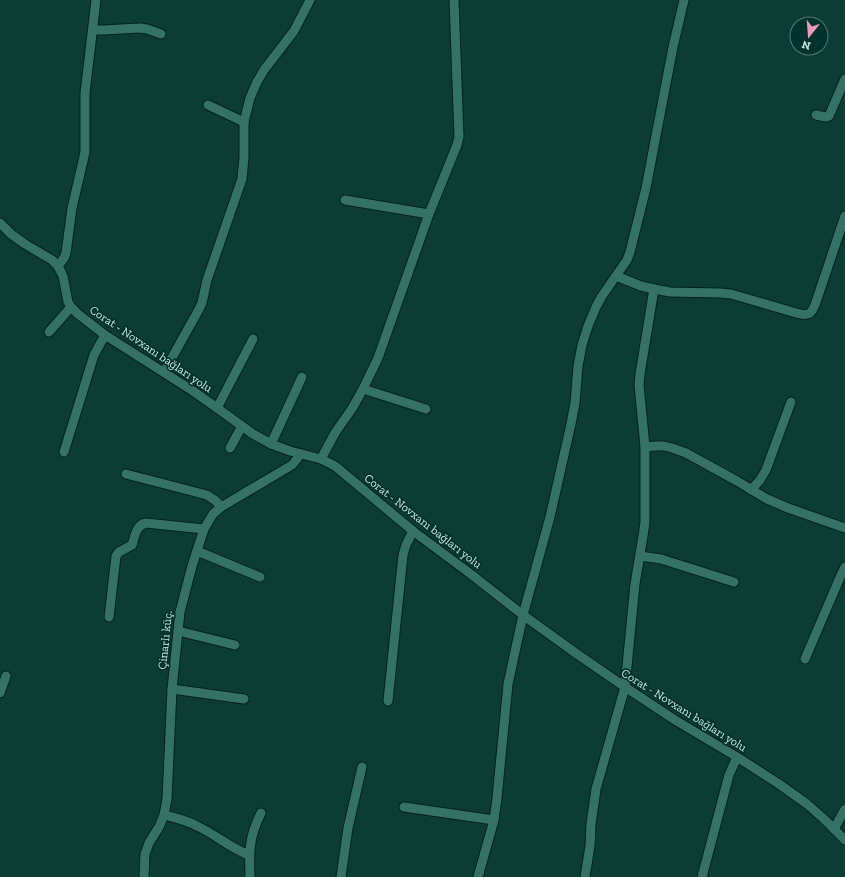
<svg xmlns="http://www.w3.org/2000/svg" width="845" height="877" viewBox="0 0 845 877" font-family="'Zilla Slab',serif">
  <rect width="100%" height="100%" fill="#0c3d35"/>
  <g fill="none" stroke-linecap="round" stroke-linejoin="round">
    <defs>
      <g id="minor">
        <path d="M 93,30 L 103,30 L 140,28 L 147,29 L 161,34"/>
        <path d="M 208,105 L 244,122"/>
        <path d="M 816,115 L 826,117 L 829,116 L 845,79"/>
        <path d="M 345,200 L 429,214"/>
        <path d="M 0,223 L 11,234 L 25,244 L 52,260 L 58,266 L 63,276 L 68,302 L 71,307 L 78,314 L 105,335 L 193,391 L 217,408 L 253,434 L 271,444 L 290,451 L 321,459 L 335,466 L 413,531 L 468,572 L 523,615 L 577,654 L 625,687 L 675,720 L 737,757 L 779,784 L 807,804 L 824,819 L 845,840"/>
        <path d="M 58,266 L 64,258 L 66,253 L 72,208 L 83,161 L 85,152 L 85,93 L 96,0"/>
        <path d="M 616,276 L 641,286 L 654,289 L 670,292 L 720,293 L 731,294 L 796,313 C 807,316 811,315 815,305 L 845,216"/>
        <path d="M 49,332 L 71,307"/>
        <path d="M 164,372 L 198,311 L 202,303 L 207,280 L 242,179 L 244,157 L 244,122 L 250,98 L 257,82 L 264,70 L 294,31 L 310,0"/>
        <path d="M 363,389 L 426,409"/>
        <path d="M 217,408 L 253,339"/>
        <path d="M 271,444 L 302,377"/>
        <path d="M 645,447 L 655,446 L 664,446 L 672,448 L 686,453 L 737,481 L 767,499 L 788,508 L 845,528"/>
        <path d="M 230,448 L 242,426"/>
        <path d="M 64,452 L 94,355 L 105,335"/>
        <path d="M 321,459 L 335,433 L 353,407 L 363,389 L 378,358 L 429,214 L 457,145 L 459,137 L 454,0"/>
        <path d="M 126,474 L 207,495 L 216,501 L 221,507"/>
        <path d="M 751,490 L 760,480 L 766,470 L 791,402"/>
        <path d="M 197,551 L 260,577"/>
        <path d="M 640,556 L 661,559 L 734,582"/>
        <path d="M 109,617 L 116,556 L 119,552 L 132,545 C 135,536 136,525 146,523 L 204,529"/>
        <path d="M 178,631 L 235,645"/>
        <path d="M 805,659 L 841,575 L 845,567"/>
        <path d="M 172,689 L 244,699"/>
        <path d="M 0,693 L 6,676"/>
        <path d="M 388,701 L 403,555 L 406,545 L 413,531"/>
        <path d="M 404,807 L 494,820"/>
        <path d="M 164,815 C 175,818 186,820 197,826 C 215,834 230,848 249,855"/>
        <path d="M 834,829 L 845,809"/>
        <path d="M 144,877 L 145,854 L 149,843 L 159,827 L 164,815 L 167,799 L 172,689 L 180,612 L 192,566 L 204,529 L 213,514 L 221,507 L 292,465 L 301,454"/>
        <path d="M 250,877 C 249,851 249,837 261,813"/>
        <path d="M 341,877 L 348,828 L 362,767"/>
        <path d="M 478,877 L 494,820 L 497,798 L 508,684 L 523,615 L 550,517 L 571,424 L 575,403 L 578,366 L 582,345 L 588,326 L 596,307 L 602,296 L 627,260 L 630,252 L 646,188 L 673,47 L 684,0"/>
        <path d="M 585,877 L 590,846 L 591,824 L 596,789 L 625,687 L 635,584 L 643,536 L 645,522 L 645,447 L 639,385 L 640,374 L 654,289"/>
        <path d="M 702,877 L 729,775 L 737,757"/>
      </g>
    </defs>
    <!-- minor casing -->
    <use href="#minor" stroke="#02221c" stroke-width="11"/>
    <!-- minor -->
    <use href="#minor" stroke="#357266" stroke-width="9"/>
  </g>
  <g text-anchor="middle" stroke-width="3.5" stroke-linejoin="round" paint-order="stroke">
    <!-- street labels -->
    <g font-size="12" fill="#cbe9e1" stroke="#00332b">
      <text transform="translate(151 349) rotate(34)" y="4">Corat - Novxanı bağları yolu</text>
      <text transform="translate(423 521) rotate(38)" y="4">Corat - Novxanı bağları yolu</text>
      <text transform="translate(165 640) rotate(-84)" y="4">Çinarlı küç.</text>
      <text transform="translate(684 710) rotate(32)" y="4">Corat - Novxanı bağları yolu</text>
    </g>
  </g>
  <!-- north arrow -->
  <g transform="translate(809 36) rotate(197)"><circle r="19" fill="#00332b" stroke="#517c74"/>
  <path d="M0-3L7 15L0 10L-7 15Z" fill="#f09ab7"/>
  <text y="-6" font-size="11" font-weight="bold" text-anchor="middle" fill="#cbe9e1">N</text>
  </g>
</svg>
